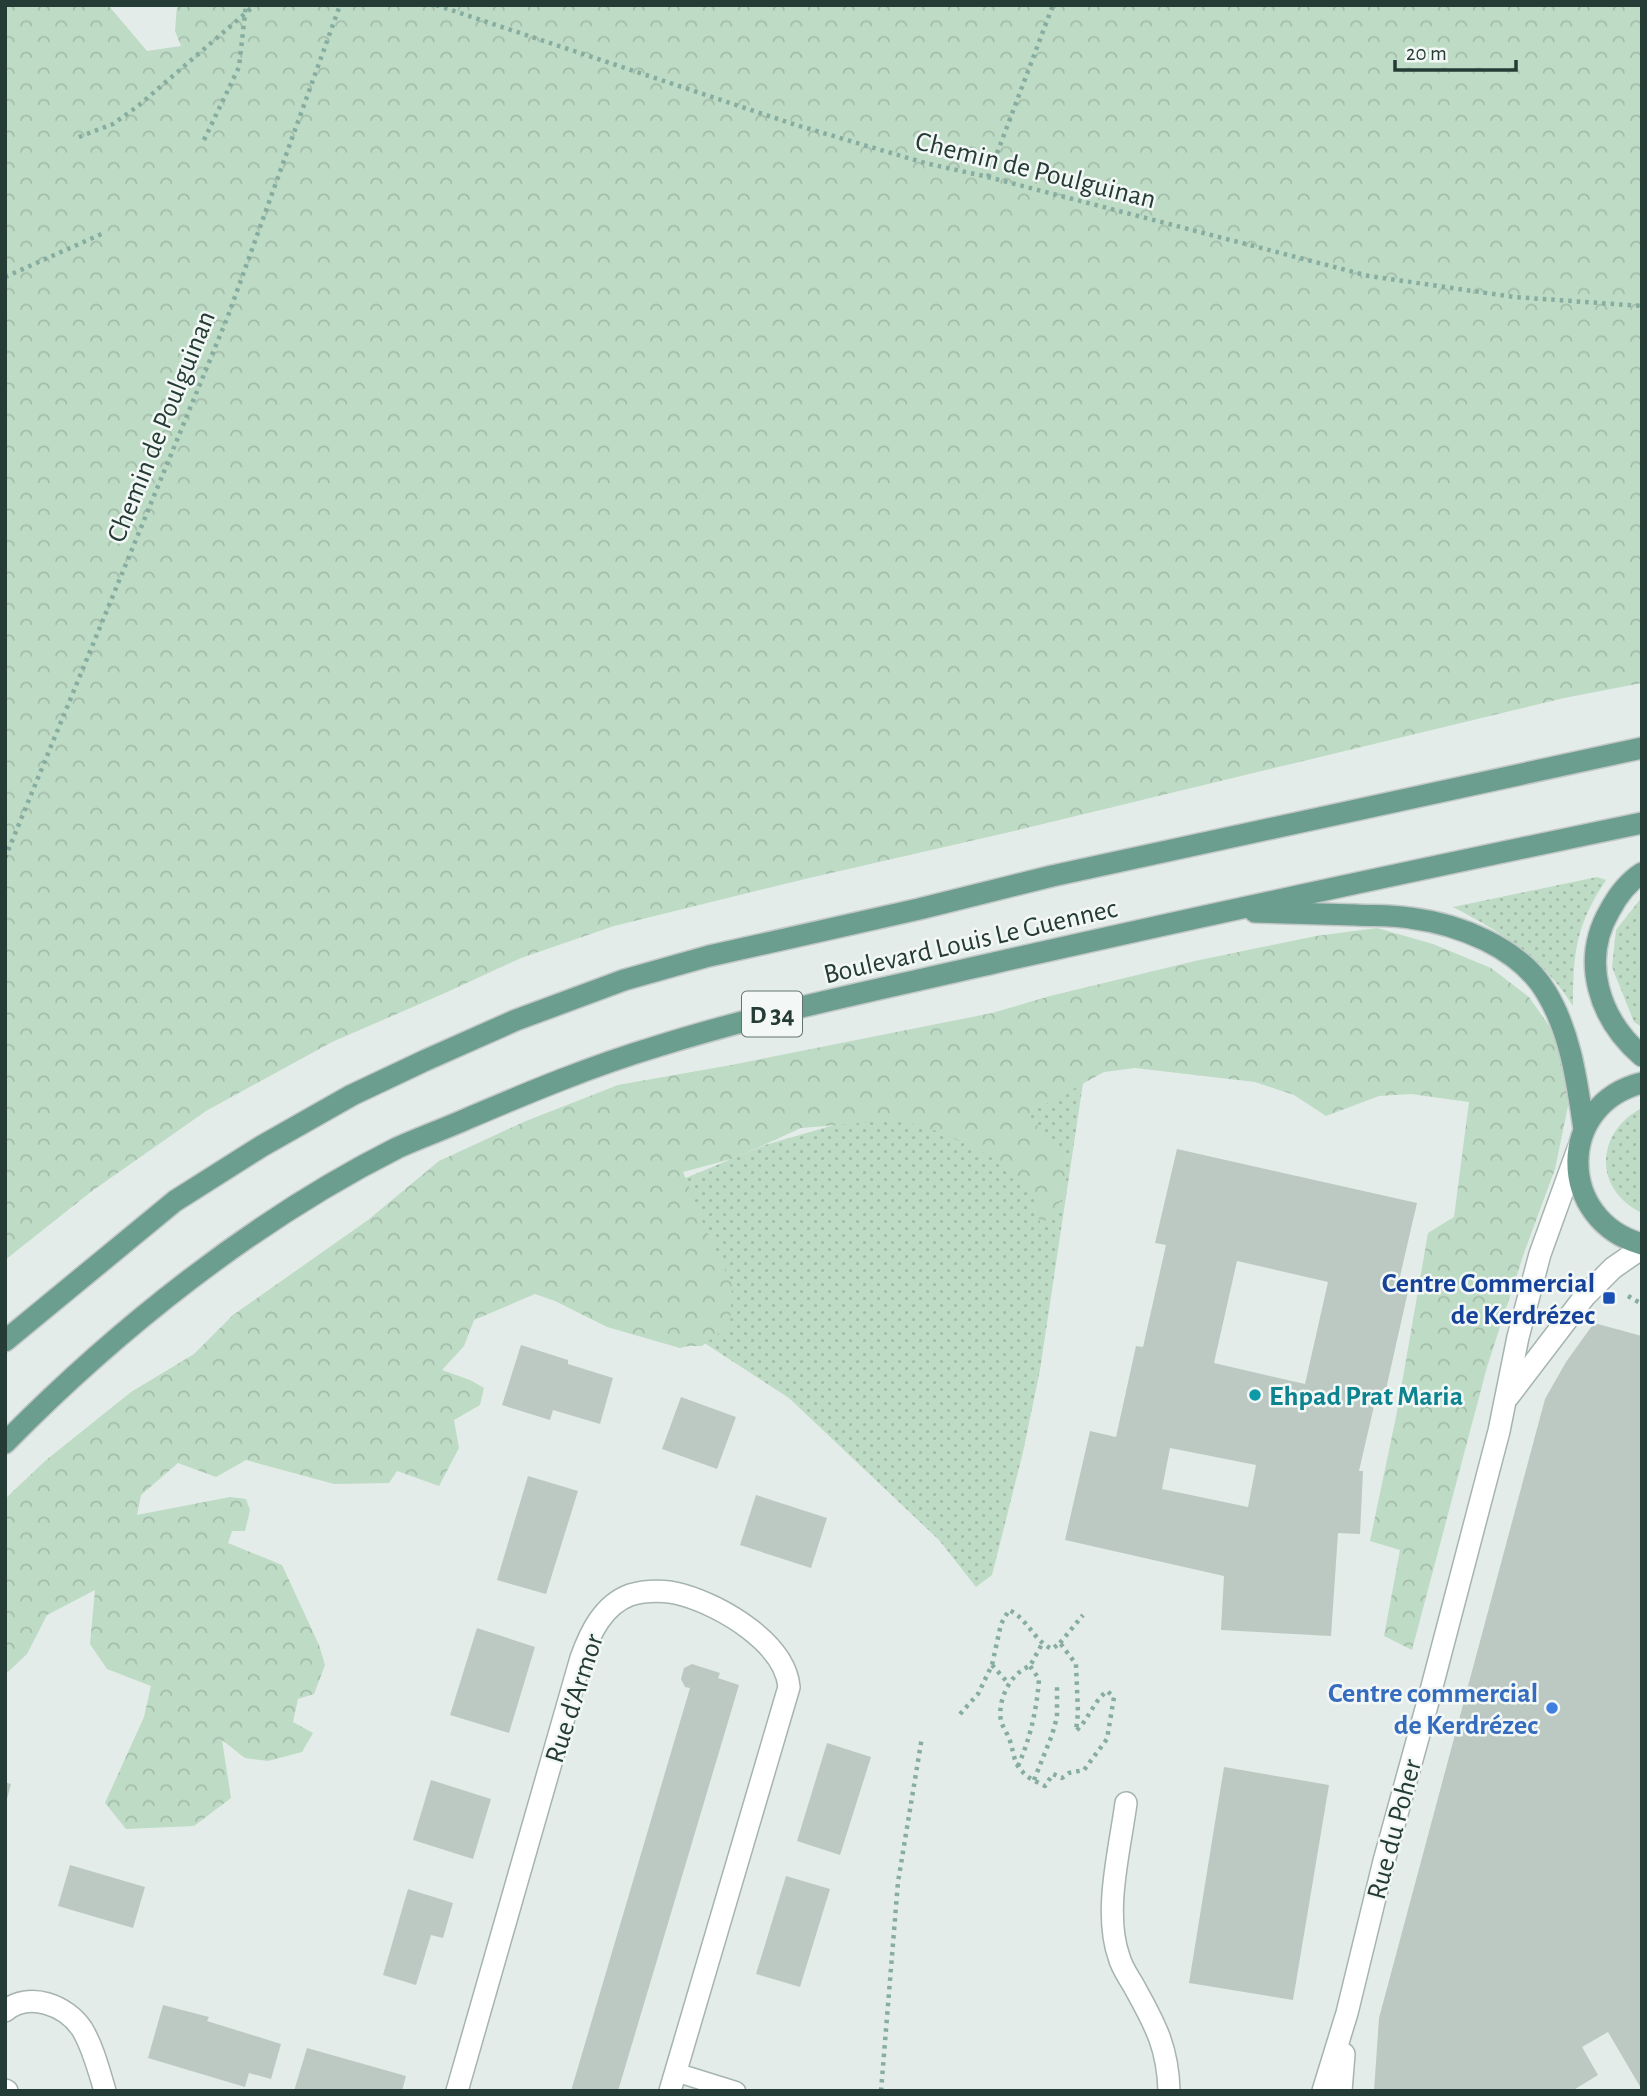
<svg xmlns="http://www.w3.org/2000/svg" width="1647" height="2096" viewBox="0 0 1647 2096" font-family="'Alegreya Sans',sans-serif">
  <defs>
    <pattern id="grass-dots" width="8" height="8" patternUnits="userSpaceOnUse" patternTransform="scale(1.75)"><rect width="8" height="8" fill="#bedbc5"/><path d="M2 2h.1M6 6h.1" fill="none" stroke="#a3bdaa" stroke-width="1.8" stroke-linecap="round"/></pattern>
    <pattern id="forest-crowns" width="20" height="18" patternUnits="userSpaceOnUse" patternTransform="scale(1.75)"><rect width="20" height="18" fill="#bedbc5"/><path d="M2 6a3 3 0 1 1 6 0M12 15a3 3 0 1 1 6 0" fill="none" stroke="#a3bdaa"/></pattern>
  </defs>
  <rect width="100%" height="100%" fill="#e3ece8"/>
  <!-- grass -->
  <g fill="url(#grass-dots)">
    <path d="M 1597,877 L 1606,880 C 1576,925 1573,952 1573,1006 C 1542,957 1503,933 1453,907 Z"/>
    <path d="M 1642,897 L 1642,1027 L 1634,1022 L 1612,967 L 1616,930 Z"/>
    <path d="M 1086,1063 L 1040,1370 L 1023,1452 L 992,1575 L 976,1587 L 939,1540 L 789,1398 L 683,1329 L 498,1256 L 765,1145 L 921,1100 Z"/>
    <path d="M 1642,1108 L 1642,1213 C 1593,1190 1595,1132 1642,1108 Z"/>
  </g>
  <!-- forest -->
  <g fill="url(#forest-crowns)">
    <path d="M 5,5 L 108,5 L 147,51 L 181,46 L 175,31 L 177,5 L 1642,5 L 1642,683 L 1564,698 L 1014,831 L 805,879 L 614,926 L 521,958 L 445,993 L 332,1042 L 206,1111 L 92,1191 L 5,1260 Z"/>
    <path d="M 1377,928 L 1433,944 L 1491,968 L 1529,997 L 1550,1027 L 1565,1068 L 1568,1106 L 1555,1169 L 1524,1253 L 1487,1367 L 1412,1650 L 1384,1636 L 1400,1550 L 1370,1541 L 1397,1412 L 1428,1233 L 1454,1217 L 1469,1102 L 1411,1094 L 1379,1096 L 1326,1116 L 1294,1095 L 1255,1082 L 1135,1068 L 1104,1072 L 1028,1114 L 1059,1153 L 1066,1166 L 1062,1199 L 1041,1226 L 1034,1200 L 1015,1173 L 986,1154 L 940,1132 L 897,1120 L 801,1128 L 735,1158 L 683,1172 L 702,1221 L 732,1285 L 730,1325 L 702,1346 L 688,1346 L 680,1348 L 607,1327 L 555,1301 L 535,1294 L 474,1320 L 464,1346 L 442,1370 L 470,1380 L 484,1388 L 480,1405 L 454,1420 L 459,1448 L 439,1486 L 397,1471 L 389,1483 L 334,1484 L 246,1460 L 216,1477 L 178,1463 L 141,1495 L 137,1515 L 230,1497 L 246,1499 L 250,1510 L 245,1531 L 232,1531 L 228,1543 L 282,1565 L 319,1645 L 325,1665 L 314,1694 L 298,1699 L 293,1722 L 313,1733 L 302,1752 L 268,1761 L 245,1758 L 222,1740 L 231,1798 L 194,1826 L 126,1829 L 105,1803 L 144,1717 L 151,1686 L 107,1669 L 90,1644 L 95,1590 L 47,1615 L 27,1654 L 9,1671 L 5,1673 L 5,1499 L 45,1461 L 131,1392 L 194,1354 L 233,1315 L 368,1220 L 439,1161 L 526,1121 L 618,1085 L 731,1065 L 992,1013 L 1050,996 L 1195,961 L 1316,936 Z"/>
  </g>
  <!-- building -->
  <g fill="#bcc9c3" fill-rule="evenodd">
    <path d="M 1177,1149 L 1417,1203 L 1398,1285 L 1409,1287 L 1382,1407 L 1374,1406 L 1359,1471 L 1363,1471 L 1360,1534 L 1338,1533 L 1331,1636 L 1221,1630 L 1224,1576 L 1065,1540 L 1090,1431 L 1116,1437 L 1136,1346 L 1143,1347 L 1166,1245 L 1155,1243 ZM 1237,1261 L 1328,1282 L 1305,1384 L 1214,1363 ZM 1170,1448 L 1256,1465 L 1248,1507 L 1162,1489 Z"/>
    <path d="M 1594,1323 L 1642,1336 L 1642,2090 L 1608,2032 L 1582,2047 L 1598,2075 L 1572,2091 L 1374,2091 L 1379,2018 L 1545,1399 L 1566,1362 Z"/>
    <path d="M 521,1345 L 568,1360 L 568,1364 L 613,1378 L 600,1424 L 553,1410 L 550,1420 L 502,1405 Z"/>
    <path d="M 681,1397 L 736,1417 L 717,1469 L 662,1449 Z"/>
    <path d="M 528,1476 L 578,1491 L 546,1594 L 497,1580 Z"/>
    <path d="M 756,1495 L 827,1518 L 811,1568 L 740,1545 Z"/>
    <path d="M 477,1628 L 535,1647 L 509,1733 L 450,1715 Z"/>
    <path d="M 692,1664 L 720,1673 L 718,1678 L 739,1685 L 618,2091 L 571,2091 L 690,1688 L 685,1687 L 681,1679 L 684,1668 Z"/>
    <path d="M 827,1743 L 871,1757 L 840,1855 L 797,1841 Z"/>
    <path d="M 1224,1767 L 1329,1785 L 1293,2000 L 1189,1983 Z"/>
    <path d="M 431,1780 L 491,1799 L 473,1859 L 413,1840 Z"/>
    <path d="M 5,1782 L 11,1784 L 6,1803 L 5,1803 Z"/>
    <path d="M 70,1865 L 145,1887 L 133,1928 L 58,1906 Z"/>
    <path d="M 786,1876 L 830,1889 L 800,1987 L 756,1974 Z"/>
    <path d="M 408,1889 L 453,1903 L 443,1938 L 431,1935 L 416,1985 L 383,1975 Z"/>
    <path d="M 163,2005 L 209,2017 L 207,2021 L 281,2044 L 271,2079 L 249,2073 L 245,2087 L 148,2058 Z"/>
    <path d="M 307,2048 L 406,2076 L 402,2091 L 294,2091 Z"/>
  </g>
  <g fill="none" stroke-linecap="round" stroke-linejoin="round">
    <defs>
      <path id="service" d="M 675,2072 L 736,2091"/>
      <g id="minor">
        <path d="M 1508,1397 L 1585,1296 L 1613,1268 L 1642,1248"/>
        <path d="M 1126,1803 C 1120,1849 1103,1912 1119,1957 C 1122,1969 1131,1980 1136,1990 C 1156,2026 1168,2049 1169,2091"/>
        <path d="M 5,2011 C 29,1991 66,2005 82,2029 C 93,2047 99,2071 105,2091"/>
        <path d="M 5,2090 L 7,2091"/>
        <path d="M 457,2091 L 581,1658 C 590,1633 603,1605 630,1595 C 646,1590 667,1590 683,1595 C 722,1606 785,1643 789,1687 L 670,2091"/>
        <path d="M 1323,2091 L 1347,2013 L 1384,1861 L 1429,1698 L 1499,1431 L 1518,1337 L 1540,1254 L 1578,1149"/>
        <path d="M 1341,2091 L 1344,2054"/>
      </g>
      <g id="primary">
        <path d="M 1642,873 C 1628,882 1618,895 1610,910 C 1580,961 1599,1019 1642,1056"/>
        <path d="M 1255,912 C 1289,913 1323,914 1356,915 C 1374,916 1392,915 1410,918 C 1458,924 1519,947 1546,992 C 1571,1033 1577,1083 1584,1129"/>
        <path d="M 1642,1083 C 1556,1104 1557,1221 1642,1244"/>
        <path d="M 5,1341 L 175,1201 L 262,1146 L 352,1095 L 426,1060 L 516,1020 L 624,980 L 709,956 L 919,909 L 1052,876 L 1642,748"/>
        <path d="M 5,1443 C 117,1329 254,1220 397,1148 C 421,1137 447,1128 471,1117 C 532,1091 592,1066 655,1047 C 766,1012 881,989 994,963 C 1210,914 1426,868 1642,823"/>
      </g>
    </defs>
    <!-- service casing -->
    <use href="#service" stroke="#a6b4af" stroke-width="21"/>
    <!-- minor casing -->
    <use href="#minor" stroke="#a6b4af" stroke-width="24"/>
    <!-- primary casing -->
    <use href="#primary" stroke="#c2c8c6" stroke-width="24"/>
    <!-- path -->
    <g stroke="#86ada0" stroke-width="4.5" stroke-dasharray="3.5 5" stroke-linecap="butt">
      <path d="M 436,5 L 796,125 L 925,163 L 988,177 L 1369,276 L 1514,297 L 1642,306"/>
      <path d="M 79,137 L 113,124 L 138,106 L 255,5"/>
      <path d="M 204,140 L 239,67 L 246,5"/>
      <path d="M 988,177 L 1053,5"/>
      <path d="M 5,277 L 106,232"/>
      <path d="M 5,858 L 228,316 L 340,5"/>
      <path d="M 1628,1296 L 1642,1304"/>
      <path d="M 1060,1643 L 1083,1615"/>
      <path d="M 992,1665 L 1009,1684"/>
      <path d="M 960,1714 L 978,1694 L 992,1665 L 1001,1624 L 1009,1610 C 1028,1619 1033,1640 1052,1649 L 1060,1643 L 1076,1664 L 1078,1713 L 1076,1731 C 1089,1719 1093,1702 1107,1691 L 1114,1697 L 1107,1739 L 1084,1770 L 1069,1773 L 1062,1778 L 1053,1774 L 1045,1786 C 1037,1782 1027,1778 1022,1771 C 1013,1762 1014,1752 1010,1741 C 1008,1734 1003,1728 1001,1721 C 997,1701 1010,1673 1030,1666 L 1042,1644"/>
      <path d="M 1018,1766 C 1030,1739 1037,1709 1039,1679 L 1030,1666"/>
      <path d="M 1034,1780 L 1052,1735 L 1057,1717 L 1057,1684"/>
      <path d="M 881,2091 L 898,1882 L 922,1737"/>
    </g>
    <!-- service -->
    <use href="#service" stroke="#fff" stroke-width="18"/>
    <!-- minor -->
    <use href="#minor" stroke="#fff" stroke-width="21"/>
    <!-- primary -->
    <use href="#primary" stroke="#6b9e8f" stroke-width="21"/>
  </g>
  <!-- markers -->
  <rect fill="#1a4fb4" stroke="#f3f8f6" stroke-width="2.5" x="1602" y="1291" width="14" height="14" rx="3.5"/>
  <circle fill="#0f9aa8" stroke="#f3f8f6" stroke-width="2.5" cx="1255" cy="1395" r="7"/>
  <circle fill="#3f7fe0" stroke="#f3f8f6" stroke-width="2.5" cx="1552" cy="1708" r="7"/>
  <g text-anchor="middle" stroke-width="5" stroke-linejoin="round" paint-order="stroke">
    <!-- shield labels -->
    <rect fill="#f3f8f6" stroke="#62746f" stroke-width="2" x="742" y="991.5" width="60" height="45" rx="5"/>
    <g font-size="26" font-weight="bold" fill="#243c35">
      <text x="772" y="1023">D 34</text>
    </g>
    <!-- street labels -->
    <g font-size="28" fill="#243c35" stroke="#f3f8f6">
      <text transform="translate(1036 169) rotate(14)" y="10">Chemin de Poulguinan</text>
      <text transform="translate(160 426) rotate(-68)" y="10">Chemin de Poulguinan</text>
      <text transform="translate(970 940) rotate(-13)" y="10">Boulevard Louis Le Guennec</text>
      <text transform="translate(573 1698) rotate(-72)" y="10">Rue d'Armor</text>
      <text transform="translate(1393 1829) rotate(-75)" y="10">Rue du Poher</text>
    </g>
    <!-- transit labels -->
    <g font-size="28" font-weight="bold" fill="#164399" stroke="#f3f8f6" text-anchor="end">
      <text x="1595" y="1292">Centre Commercial<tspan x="1595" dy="32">de Kerdrézec</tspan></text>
    </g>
    <!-- culture labels -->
    <g font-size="28" font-weight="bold" fill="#0d838f" stroke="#f3f8f6" text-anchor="start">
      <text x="1269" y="1405">Ehpad Prat Maria</text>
    </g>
    <!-- shop labels -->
    <g font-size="28" font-weight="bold" fill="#366cbe" stroke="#f3f8f6" text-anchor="end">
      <text x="1538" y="1702">Centre commercial<tspan x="1538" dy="32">de Kerdrézec</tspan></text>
    </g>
  </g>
  <!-- border -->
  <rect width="1647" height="2096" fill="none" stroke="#243c35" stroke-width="14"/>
  <!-- scale -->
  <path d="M1395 60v10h121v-10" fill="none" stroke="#243c35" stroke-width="3.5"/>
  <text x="1406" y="60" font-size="21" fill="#243c35" stroke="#f3f8f6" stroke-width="5" paint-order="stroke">20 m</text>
</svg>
